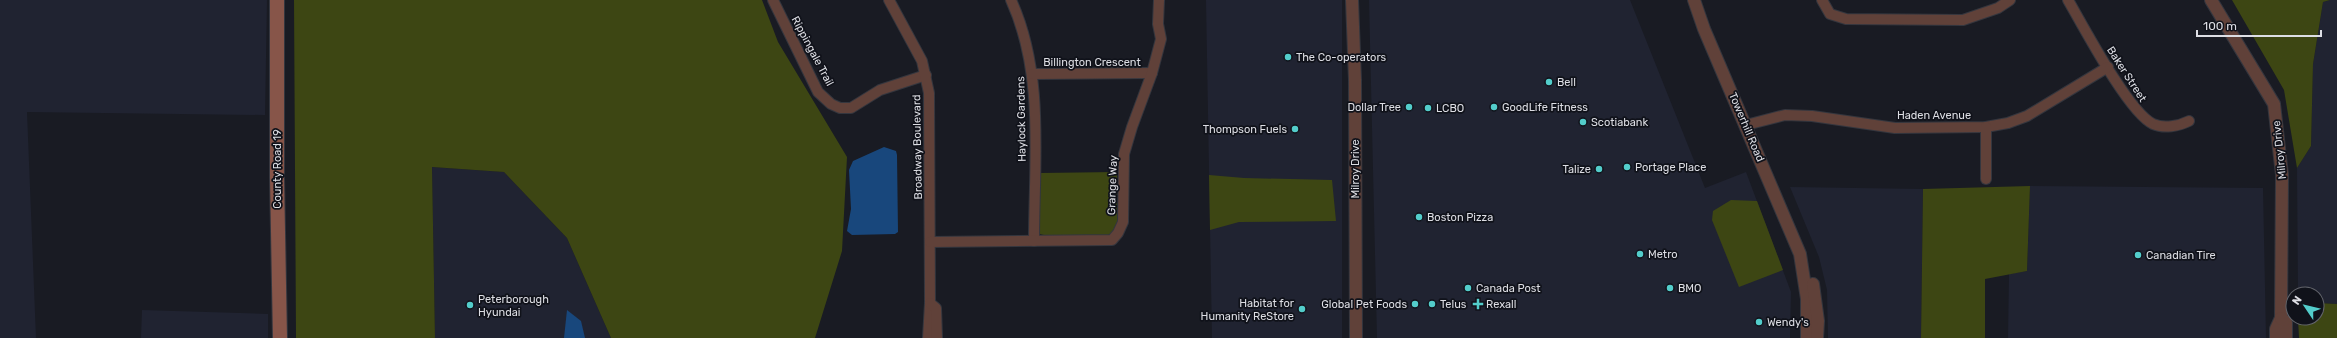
<svg xmlns="http://www.w3.org/2000/svg" width="2337" height="338" viewBox="0 0 2337 338" font-family="Rubik,sans-serif">
  <rect width="100%" height="100%" fill="#191b23"/>
  <!-- built -->
  <g fill="#202331">
    <path d="M 0,0 L 267,0 L 265,115 L 27,112 L 36,338 L 0,338 Z"/>
    <path d="M 1206,0 L 1342,0 L 1342,338 L 1212,338 Z"/>
    <path d="M 1369,0 L 1630,0 L 1705,188 L 1746,172 L 1791,292 L 1790,338 L 1377,338 Z"/>
    <path d="M 2330,0 L 2337,0 L 2337,304 L 2317,303 L 2317,294 L 2298,294 L 2297,168 L 2311,146 L 2313,64 L 2323,2 Z"/>
    <path d="M 432,167 L 504,172 L 567,238 L 611,338 L 435,338 Z"/>
    <path d="M 2030,186 L 2263,188 L 2266,338 L 2008,338 L 2009,274 L 2027,271 Z"/>
    <path d="M 1790,187 L 1923,189 L 1921,338 L 1828,338 L 1827,290 L 1819,257 Z"/>
    <path d="M 142,310 L 268,314 L 268,338 L 141,338 Z"/>
  </g>
  <!-- green -->
  <g fill="#3d4613">
    <path d="M 294,0 L 762,0 L 778,42 L 847,157 L 842,251 L 815,338 L 611,338 L 567,238 L 504,172 L 432,167 L 435,338 L 296,338 Z"/>
    <path d="M 2232,0 L 2330,0 L 2323,2 L 2313,64 L 2311,146 L 2297,168 L 2284,90 Z"/>
    <path d="M 1117,172 L 1117,224 L 1115,233 C 1097,240 1059,239 1040,234 L 1040,173 Z"/>
    <path d="M 1209,175 L 1244,178 L 1332,180 L 1336,221 L 1239,222 L 1210,230 Z"/>
    <path d="M 2030,186 L 2027,271 L 1985,279 L 1985,338 L 1921,338 L 1923,189 Z"/>
    <path d="M 1731,200 L 1757,201 L 1783,270 L 1739,287 L 1712,220 L 1713,211 Z"/>
    <path d="M 2317,303 L 2337,304 L 2337,338 L 2299,338 L 2298,318 L 2317,318 Z"/>
  </g>
  <!-- water -->
  <g fill="#18477c">
    <path d="M 884,147 L 896,151 L 897,155 L 898,232 L 895,234 L 852,235 L 847,231 L 851,209 L 849,170 L 853,161 Z"/>
    <path d="M 567,310 L 581,321 L 585,338 L 564,338 Z"/>
  </g>
  <g fill="none" stroke-linecap="round" stroke-linejoin="round">
    <defs>
      <g id="minor">
        <path d="M 773,0 L 818,92 L 831,104 L 840,108 L 851,108 L 880,90 L 926,75"/>
        <path d="M 889,0 L 922,61 L 929,93 L 930,303 L 928,338"/>
        <path d="M 1011,0 C 1045,74 1034,161 1034,241"/>
        <path d="M 1822,0 L 1830,14 L 1846,19 L 1963,20 L 1998,8 L 2010,0"/>
        <path d="M 2068,0 C 2083,26 2129,113 2153,124 C 2164,129 2179,126 2189,121"/>
        <path d="M 1033,74 L 1152,73"/>
        <path d="M 1746,125 L 1785,115 L 1812,116 L 1895,128 L 1986,127 L 2008,123 L 2027,116 L 2108,67"/>
        <path d="M 1986,179 L 1986,127"/>
        <path d="M 930,242 L 1112,240 L 1118,233 L 1123,222 L 1124,154 L 1132,127 L 1152,73 L 1161,39 L 1158,24 L 1159,0"/>
        <path d="M 930,303 L 936,308 L 937,338"/>
      </g>
      <g id="tertiary">
        <path d="M 1352,0 L 1355,80 L 1356,338"/>
        <path d="M 1694,0 L 1704,29 L 1800,254 L 1807,299 L 1807,338"/>
        <path d="M 2211,0 L 2274,104 L 2282,175 L 2281,318 L 2276,329 L 2276,338"/>
        <path d="M 1813,284 L 1818,321 L 1817,338"/>
        <path d="M 2281,318 L 2286,322 L 2286,338"/>
      </g>
      <path id="secondary" d="M 277,0 L 277,178 L 280,338"/>
    </defs>
    <!-- minor casing -->
    <use href="#minor" stroke="#34363e" stroke-width="12"/>
    <!-- tertiary casing -->
    <use href="#tertiary" stroke="#34363e" stroke-width="14"/>
    <!-- secondary casing -->
    <use href="#secondary" stroke="#34363e" stroke-width="16"/>
    <!-- minor -->
    <use href="#minor" stroke="#604139" stroke-width="10"/>
    <!-- tertiary -->
    <use href="#tertiary" stroke="#604139" stroke-width="12"/>
    <!-- secondary -->
    <use href="#secondary" stroke="#875549" stroke-width="14"/>
  </g>
  <!-- markers -->
  <g fill="#53cdcb" stroke="#10121a" stroke-width="1.5">
    <circle cx="1288" cy="57" r="4"/>
    <circle cx="1549" cy="82" r="4"/>
    <circle cx="1409" cy="107" r="4"/>
    <circle cx="1494" cy="107" r="4"/>
    <circle cx="1428" cy="108" r="4"/>
    <circle cx="1583" cy="122" r="4"/>
    <circle cx="1295" cy="129" r="4"/>
    <circle cx="1627" cy="167" r="4"/>
    <circle cx="1599" cy="169" r="4"/>
    <circle cx="1419" cy="217" r="4"/>
    <circle cx="1640" cy="254" r="4"/>
    <circle cx="2138" cy="255" r="4"/>
    <circle cx="1468" cy="288" r="4"/>
    <circle cx="1670" cy="288" r="4"/>
    <circle cx="1415" cy="304" r="4"/>
    <circle cx="1432" cy="304" r="4"/>
    <path d="M1476 298h4v4h4v4h-4v4h-4v-4h-4v-4h4z"/>
    <circle cx="470" cy="305" r="4"/>
    <circle cx="1302" cy="309" r="4"/>
    <circle cx="1759" cy="322" r="4"/>
  </g>
  <g text-anchor="middle" stroke-width="3.5" stroke-linejoin="round" paint-order="stroke">
    <!-- street labels -->
    <g font-size="11" fill="#dddee4" stroke="#10121a">
      <text transform="translate(813 51) rotate(62)" y="4">Rippingale Trail</text>
      <text x="1092" y="66">Billington Crescent</text>
      <text transform="translate(2127 74) rotate(57)" y="4">Baker Street</text>
      <text x="1934" y="119">Haden Avenue</text>
      <text transform="translate(1021 119) rotate(-91)" y="4">Haylock Gardens</text>
      <text transform="translate(1747 127) rotate(67)" y="4">Towerhill Road</text>
      <text transform="translate(917 147) rotate(-91)" y="4">Broadway Boulevard</text>
      <text transform="translate(2279 150) rotate(-96)" y="4">Milroy Drive</text>
      <text transform="translate(277 169) rotate(-90)" y="4">County Road 19</text>
      <text transform="translate(1355 169) rotate(-90)" y="4">Milroy Drive</text>
      <text transform="translate(1112 185) rotate(-88)" y="4">Grange Way</text>
    </g>
    <!-- poi labels -->
    <g font-size="11" fill="#dddee4" stroke="#10121a" text-anchor="start">
      <text x="1296" y="61">The Co-operators</text>
      <text x="1557" y="86">Bell</text>
      <text x="1401" y="111" text-anchor="end">Dollar Tree</text>
      <text x="1502" y="111">GoodLife Fitness</text>
      <text x="1436" y="112">LCBO</text>
      <text x="1591" y="126">Scotiabank</text>
      <text x="1287" y="133" text-anchor="end">Thompson Fuels</text>
      <text x="1635" y="171">Portage Place</text>
      <text x="1591" y="173" text-anchor="end">Talize</text>
      <text x="1427" y="221">Boston Pizza</text>
      <text x="1648" y="258">Metro</text>
      <text x="2146" y="259">Canadian Tire</text>
      <text x="1476" y="292">Canada Post</text>
      <text x="1678" y="292">BMO</text>
      <text x="478" y="303">Peterborough<tspan x="478" dy="13">Hyundai</tspan></text>
      <text x="1294" y="307" text-anchor="end">Habitat for<tspan x="1294" dy="13">Humanity ReStore</tspan></text>
      <text x="1407" y="308" text-anchor="end">Global Pet Foods</text>
      <text x="1440" y="308">Telus</text>
      <text x="1486" y="308">Rexall</text>
      <text x="1767" y="326">Wendy's</text>
    </g>
  </g>
  <!-- north arrow -->
  <g transform="translate(2305 306) rotate(305)"><circle r="19" fill="#10121a" stroke="#62646b"/>
  <path d="M0-3L7 15L0 10L-7 15Z" fill="#53cdcb"/>
  <text y="-6" font-size="11" font-weight="bold" text-anchor="middle" fill="#dddee4">N</text>
  </g>
  <!-- scale -->
  <path d="M2197 30v6h124v-6" fill="none" stroke="#dddee4" stroke-width="2"/>
  <text x="2203" y="30" font-size="12" fill="#dddee4" stroke="#10121a" stroke-width="3" paint-order="stroke">100 m</text>
</svg>
